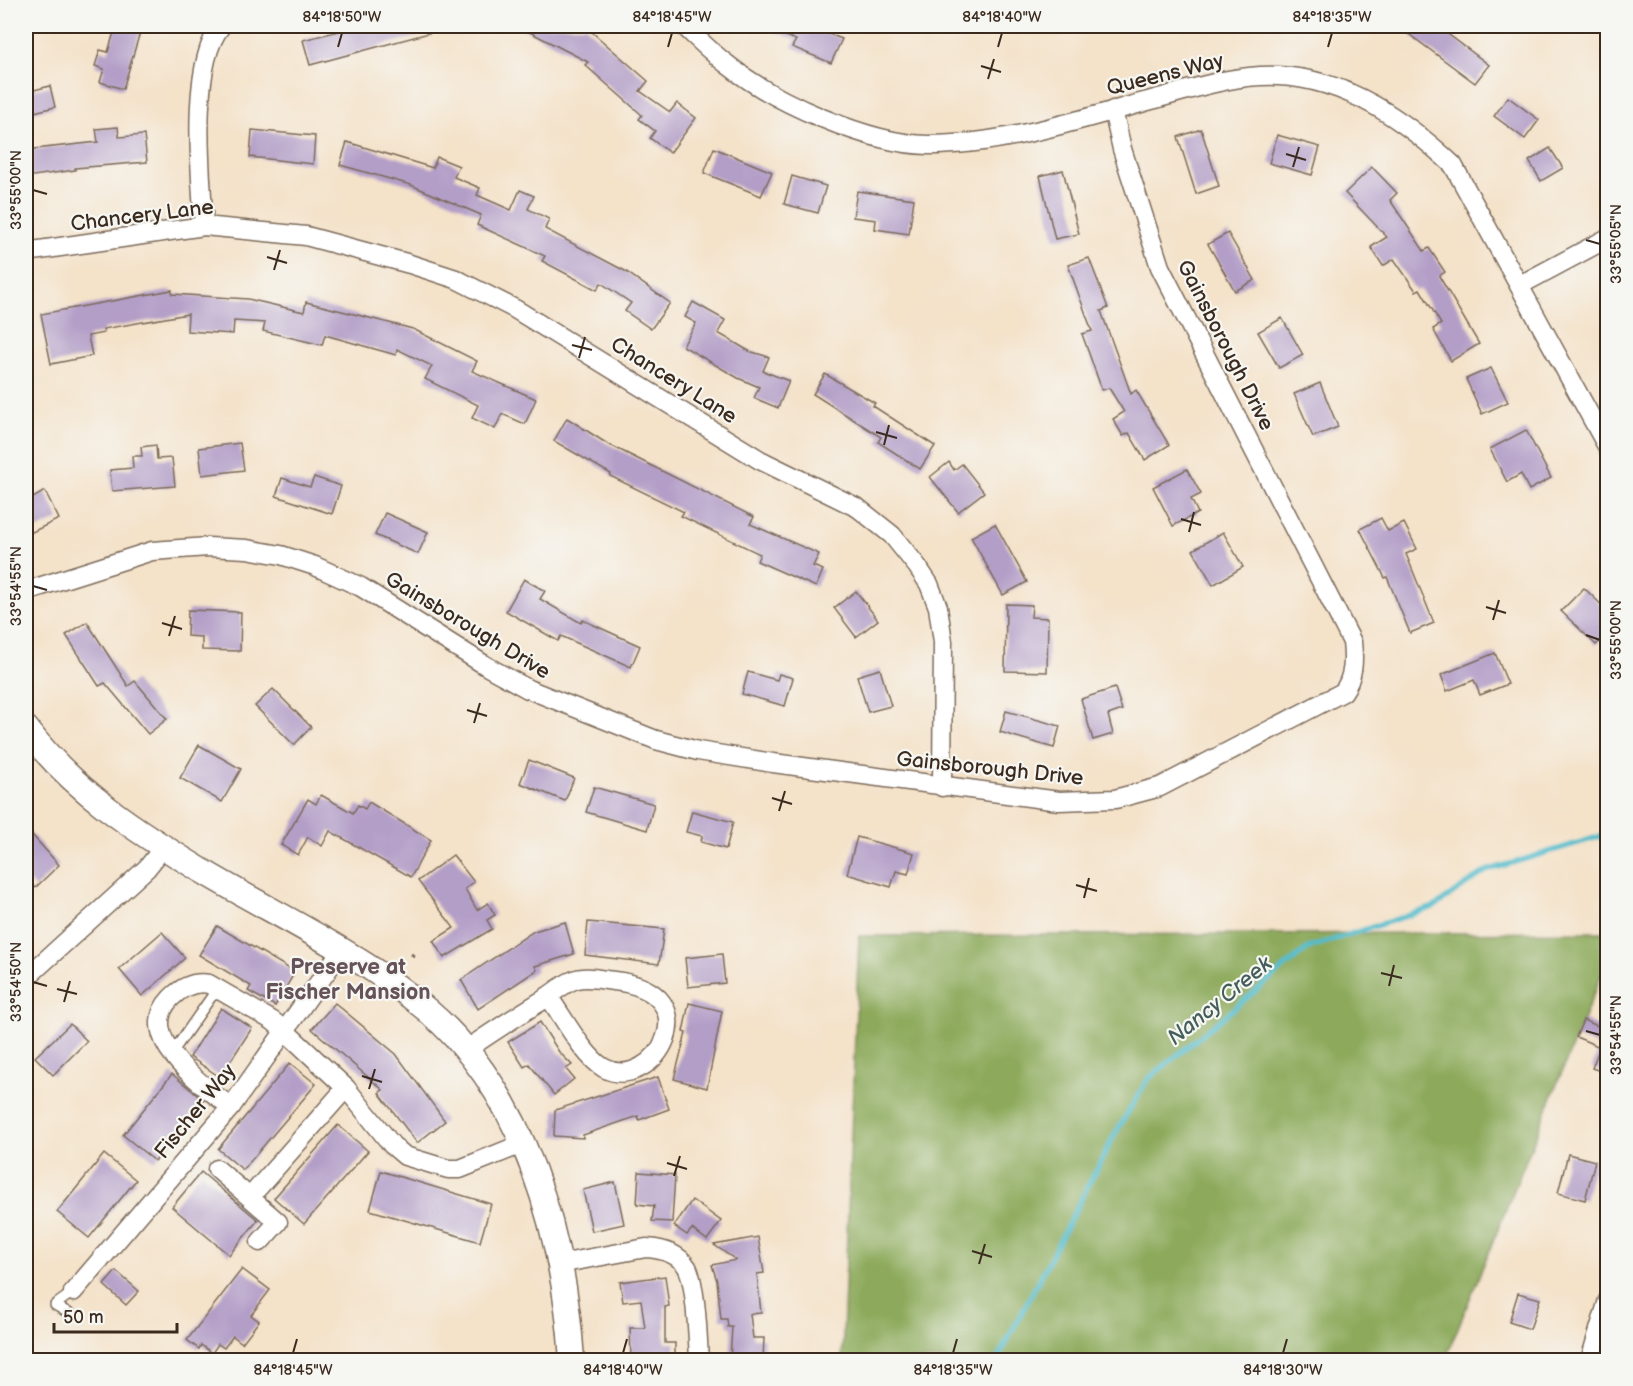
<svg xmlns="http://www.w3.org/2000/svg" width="1633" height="1386" viewBox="0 0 1633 1386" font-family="'Balsamiq Sans',sans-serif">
  <rect width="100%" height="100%" fill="#f6f6f2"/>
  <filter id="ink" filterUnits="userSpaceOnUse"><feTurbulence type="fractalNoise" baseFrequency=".0167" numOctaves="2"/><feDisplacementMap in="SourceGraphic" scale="12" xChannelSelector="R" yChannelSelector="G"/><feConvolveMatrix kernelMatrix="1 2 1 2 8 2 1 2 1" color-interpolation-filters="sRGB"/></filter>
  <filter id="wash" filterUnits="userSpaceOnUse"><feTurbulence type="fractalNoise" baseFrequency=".008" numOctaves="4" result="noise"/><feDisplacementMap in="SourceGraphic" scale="24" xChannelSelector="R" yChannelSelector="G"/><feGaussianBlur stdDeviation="1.35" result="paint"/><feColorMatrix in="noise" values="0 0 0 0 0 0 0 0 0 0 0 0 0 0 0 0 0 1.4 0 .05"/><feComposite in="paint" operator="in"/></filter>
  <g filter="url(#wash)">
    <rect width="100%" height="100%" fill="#f4e2c9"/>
    <!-- forest -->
    <path fill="#8daa5c" stroke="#646a3d" stroke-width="1.5" d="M 1607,932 L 1607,961 L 1445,1360 L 842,1360 L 859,936 Z"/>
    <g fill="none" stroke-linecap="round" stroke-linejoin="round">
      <!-- stream -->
      <path stroke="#51bccc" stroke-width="5" d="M 997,1360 L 1115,1134 L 1148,1079 L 1308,948 L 1434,907 L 1486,871 L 1608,834"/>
    </g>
    <g id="blocks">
      <!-- building -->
      <g fill="#b39ec7">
        <path d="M 116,26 L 141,29 L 123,89 L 100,82 L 104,69 L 95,66 L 100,50 L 108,52 Z"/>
        <path d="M 359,26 L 444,26 L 444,29 L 310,65 L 303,40 Z"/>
        <path d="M 518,26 L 585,26 L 648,81 L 640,91 L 670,112 L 677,103 L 696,118 L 670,153 L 650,138 L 655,131 L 639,119 L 642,115 L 585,65 L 588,62 Z"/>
        <path d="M 762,26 L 808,26 L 842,39 L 831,63 L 792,47 L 796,40 Z"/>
        <path d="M 1398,26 L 1437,26 L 1489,65 L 1475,83 Z"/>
        <path d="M 50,86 L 55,107 L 26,114 L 26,92 Z"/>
        <path d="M 1508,97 L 1539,120 L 1525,139 L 1494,116 Z"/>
        <path d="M 118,127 L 119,137 L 144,135 L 147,162 L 75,168 L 75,170 L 26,177 L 26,150 L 98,142 L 96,129 Z"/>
        <path d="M 1201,129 L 1219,186 L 1196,194 L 1178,137 Z"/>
        <path d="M 252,130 L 315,136 L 313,164 L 250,157 Z"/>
        <path d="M 1277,135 L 1320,147 L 1312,175 L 1269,163 Z"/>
        <path d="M 347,142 L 433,168 L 437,157 L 459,166 L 454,177 L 480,188 L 477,195 L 511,210 L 520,190 L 534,196 L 528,209 L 549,219 L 545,229 L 625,271 L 670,303 L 651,329 L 625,311 L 631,303 L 601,283 L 597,290 L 542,261 L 545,256 L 477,225 L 481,215 L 411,185 L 340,165 Z"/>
        <path d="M 714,148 L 772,172 L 761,196 L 704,173 Z"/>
        <path d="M 1550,148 L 1563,168 L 1541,181 L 1529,161 Z"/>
        <path d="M 1372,167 L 1397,193 L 1390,200 L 1424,251 L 1429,248 L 1445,272 L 1439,276 L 1479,344 L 1451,361 L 1433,329 L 1441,324 L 1420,289 L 1416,291 L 1394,259 L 1383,266 L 1371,247 L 1387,237 L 1345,193 Z"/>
        <path d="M 1063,170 L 1079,234 L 1055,239 L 1040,176 Z"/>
        <path d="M 792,176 L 826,186 L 818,213 L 784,204 Z"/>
        <path d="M 857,191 L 914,199 L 909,234 L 875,229 L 876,220 L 853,217 Z"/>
        <path d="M 1228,233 L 1255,280 L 1235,291 L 1208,244 Z"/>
        <path d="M 1089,258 L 1108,308 L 1101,311 L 1131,394 L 1136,390 L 1169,445 L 1145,460 L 1129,433 L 1123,436 L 1113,419 L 1124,412 L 1109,388 L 1102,390 L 1082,334 L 1092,331 L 1068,265 Z"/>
        <path d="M 172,290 L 172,294 L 248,299 L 304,312 L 306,302 L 413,329 L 477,361 L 472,371 L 536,399 L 525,424 L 502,414 L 495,429 L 472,418 L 478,405 L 425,379 L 432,366 L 397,349 L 396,355 L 325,335 L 322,345 L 263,331 L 265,323 L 234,321 L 233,334 L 187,331 L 188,314 L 103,329 L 104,333 L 88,336 L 92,356 L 51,364 L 41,314 Z"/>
        <path d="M 693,302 L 725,320 L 718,333 L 749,351 L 769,357 L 763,371 L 789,381 L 778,408 L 754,398 L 759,387 L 738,378 L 683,346 L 696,323 L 685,317 Z"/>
        <path d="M 1282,318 L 1303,355 L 1279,368 L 1258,332 Z"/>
        <path d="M 1491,368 L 1508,402 L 1482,414 L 1466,379 Z"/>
        <path d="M 825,374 L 875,403 L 873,406 L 935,446 L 920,469 L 878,442 L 881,437 L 813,394 Z"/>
        <path d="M 1320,383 L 1338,427 L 1313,437 L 1294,394 Z"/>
        <path d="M 567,418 L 606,443 L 754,517 L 750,524 L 819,554 L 813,566 L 823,570 L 816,587 L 757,561 L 760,554 L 681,516 L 684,512 L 610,476 L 611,474 L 554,441 Z"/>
        <path d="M 1526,430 L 1551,478 L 1529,490 L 1521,474 L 1507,482 L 1490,449 Z"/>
        <path d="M 240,443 L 244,470 L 202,475 L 199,448 Z"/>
        <path d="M 156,445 L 157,459 L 172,458 L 175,486 L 112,491 L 110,470 L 133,468 L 132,456 L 142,456 L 141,447 Z"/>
        <path d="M 949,462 L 954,470 L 962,464 L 984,492 L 958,512 L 930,477 Z"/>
        <path d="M 1187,469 L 1201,494 L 1191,499 L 1198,513 L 1173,526 L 1153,487 Z"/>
        <path d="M 314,477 L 341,486 L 332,514 L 276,496 L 282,478 L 310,487 Z"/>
        <path d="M 45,491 L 59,519 L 26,535 L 26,502 Z"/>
        <path d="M 385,513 L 428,532 L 418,554 L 375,535 Z"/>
        <path d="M 1381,518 L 1388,531 L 1404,523 L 1417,549 L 1406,554 L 1434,623 L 1410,633 L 1387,577 L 1385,578 L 1360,529 Z"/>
        <path d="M 995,524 L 1027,582 L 1003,595 L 971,537 Z"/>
        <path d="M 1223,532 L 1243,567 L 1213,585 L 1193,550 Z"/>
        <path d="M 524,579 L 545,591 L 540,599 L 581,623 L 583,620 L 640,646 L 631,667 L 561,636 L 558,641 L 506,611 Z"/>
        <path d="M 1584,588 L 1608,611 L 1608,633 L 1596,645 L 1561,611 Z"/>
        <path d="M 856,591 L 878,620 L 856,637 L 834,608 Z"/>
        <path d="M 1006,604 L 1032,605 L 1031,617 L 1048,618 L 1047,672 L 1005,671 Z"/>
        <path d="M 188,610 L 241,612 L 240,651 L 202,650 L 202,637 L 187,636 Z"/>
        <path d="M 87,622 L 128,686 L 135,681 L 167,719 L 148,734 L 105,683 L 99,686 L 66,635 Z"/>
        <path d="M 1495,653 L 1508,684 L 1480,695 L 1474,680 L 1447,691 L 1441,675 Z"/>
        <path d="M 880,669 L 891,706 L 868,712 L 857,676 Z"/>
        <path d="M 748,672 L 777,680 L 779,674 L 793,678 L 785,706 L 742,694 Z"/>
        <path d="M 1115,688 L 1122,710 L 1108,715 L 1113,734 L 1093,740 L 1081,699 Z"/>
        <path d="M 273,689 L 311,727 L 294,745 L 255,706 Z"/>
        <path d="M 1006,711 L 1060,726 L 1054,748 L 1000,732 Z"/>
        <path d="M 199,745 L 241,769 L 222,802 L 180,778 Z"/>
        <path d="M 529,760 L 574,778 L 565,801 L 520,783 Z"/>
        <path d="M 594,787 L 654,804 L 647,830 L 586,812 Z"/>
        <path d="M 321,795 L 353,813 L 358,805 L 365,809 L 369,802 L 431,840 L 411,877 L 330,831 L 322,846 L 308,837 L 298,855 L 281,845 L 308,799 L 316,804 Z"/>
        <path d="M 692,811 L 733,822 L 726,849 L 701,842 L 702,836 L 686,832 Z"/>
        <path d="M 26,828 L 59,865 L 35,888 L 26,878 Z"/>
        <path d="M 857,837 L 914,853 L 908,874 L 896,871 L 891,887 L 847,874 Z"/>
        <path d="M 453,855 L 474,882 L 465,889 L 477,910 L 488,903 L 495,915 L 487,920 L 492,929 L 444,958 L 433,941 L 454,928 L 418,881 Z"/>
        <path d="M 565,922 L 574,954 L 535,966 L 537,970 L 478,1009 L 461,980 L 534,931 Z"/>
        <path d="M 588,922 L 664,929 L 659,964 L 585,955 Z"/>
        <path d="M 217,926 L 295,972 L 275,1006 L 248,991 L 251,986 L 199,955 Z"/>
        <path d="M 162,932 L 185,958 L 142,996 L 119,969 Z"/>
        <path d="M 722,954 L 725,983 L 688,987 L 685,958 Z"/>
        <path d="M 335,1003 L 396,1054 L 445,1121 L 417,1143 L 379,1093 L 383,1090 L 312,1029 Z"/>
        <path d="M 689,1003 L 722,1011 L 707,1088 L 674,1079 L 686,1033 L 683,1032 Z"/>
        <path d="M 221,1008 L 252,1028 L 220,1077 L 190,1057 Z"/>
        <path d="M 1583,1020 L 1608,1030 L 1608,1074 L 1592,1068 L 1600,1047 L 1576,1037 Z"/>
        <path d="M 540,1022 L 559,1052 L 572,1065 L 566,1069 L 574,1079 L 554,1095 L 529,1064 L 524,1067 L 508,1042 Z"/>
        <path d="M 70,1024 L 87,1041 L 53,1075 L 35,1057 Z"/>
        <path d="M 290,1063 L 316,1084 L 243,1170 L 218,1149 Z"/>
        <path d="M 172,1074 L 203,1100 L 155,1161 L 123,1135 Z"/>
        <path d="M 658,1077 L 669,1109 L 639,1120 L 638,1116 L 583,1135 L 583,1138 L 554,1136 L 555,1110 Z"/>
        <path d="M 338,1125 L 368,1151 L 304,1224 L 274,1198 Z"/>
        <path d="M 104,1154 L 136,1180 L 89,1238 L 57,1212 Z"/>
        <path d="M 1568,1154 L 1595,1161 L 1585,1200 L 1558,1193 Z"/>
        <path d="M 381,1171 L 491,1204 L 480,1242 L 370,1210 Z"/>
        <path d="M 201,1172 L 258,1220 L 229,1255 L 172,1207 Z"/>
        <path d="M 639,1172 L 675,1175 L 672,1222 L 652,1221 L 654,1206 L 637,1204 Z"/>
        <path d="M 615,1182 L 624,1224 L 592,1231 L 583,1190 Z"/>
        <path d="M 692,1200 L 721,1221 L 707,1240 L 692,1229 L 687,1235 L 674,1226 Z"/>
        <path d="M 758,1237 L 764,1273 L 757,1274 L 761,1313 L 750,1314 L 753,1338 L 764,1338 L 763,1360 L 730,1360 L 732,1327 L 728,1327 L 727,1319 L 721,1319 L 717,1281 L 712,1265 L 736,1260 L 714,1245 Z"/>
        <path d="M 242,1269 L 270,1290 L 251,1315 L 259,1321 L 242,1343 L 233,1336 L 224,1348 L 218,1344 L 212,1353 L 201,1345 L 199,1349 L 187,1340 Z"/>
        <path d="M 116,1271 L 139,1291 L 126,1305 L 104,1285 Z"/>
        <path d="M 665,1276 L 669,1306 L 665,1307 L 665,1343 L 675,1343 L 675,1360 L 631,1360 L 630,1328 L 645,1328 L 641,1300 L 623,1302 L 620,1282 Z"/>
        <path d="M 1518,1293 L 1540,1299 L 1530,1329 L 1509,1322 Z"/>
      </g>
    </g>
  </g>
  <g filter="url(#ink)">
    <use href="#blocks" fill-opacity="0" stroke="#7c6a5a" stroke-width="1.5"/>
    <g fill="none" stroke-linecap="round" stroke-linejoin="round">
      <defs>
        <g id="service">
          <path d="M 172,1053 L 212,996 L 222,993"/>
          <path d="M 72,1315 L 55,1305 L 73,1292"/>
        </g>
        <g id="minor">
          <path d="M 684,26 C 698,39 712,53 728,65 C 774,102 869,144 928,145 C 1006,145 1084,118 1159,98 C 1199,87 1237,74 1279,76 C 1347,79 1406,121 1453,165 L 1608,448"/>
          <path d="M 204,226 C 201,177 189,65 221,26"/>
          <path d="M 26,252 L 204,226 L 306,236 L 410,264 L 456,279 L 515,309 L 760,460 L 858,508 L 892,535 L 917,566 L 929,584 L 938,607 L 943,642 L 942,787"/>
          <path d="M 1520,285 L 1608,238"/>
          <path d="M 26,591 L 152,551 L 208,547 L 247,549 L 281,555 L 315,566 L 361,587 L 488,667 L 528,689 L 656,740 L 698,751 L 773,763 L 1059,801 L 1115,799 L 1160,787 L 1343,692 C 1354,677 1354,660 1352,642 L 1160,267 L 1122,149 L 1113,110"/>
          <path d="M 26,978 L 147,868 L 163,848"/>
          <path d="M 466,1050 C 492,1032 517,1016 543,1000 C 553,993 563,984 574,980 C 586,975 602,980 614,981 C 715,992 653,1095 604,1068 C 584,1057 562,1015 548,996"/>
          <path d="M 231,1107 C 203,1086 133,1037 171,998 C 182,987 194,981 209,984 L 273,1021 L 285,1031 L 346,1088 L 392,1145 L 405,1156 L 448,1169 L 460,1169 L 522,1144"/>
          <path d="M 217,1169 L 278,1222 L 260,1242"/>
          <path d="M 250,1197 L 346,1088"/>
          <path d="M 559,1264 L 646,1248 C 662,1249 678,1253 687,1267 C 696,1283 698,1340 699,1360"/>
          <path d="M 73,1292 L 231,1107 L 341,951"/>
          <path d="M 1590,1360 L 1608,1300"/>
        </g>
        <path id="tertiary" d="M 26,728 C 72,790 139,833 204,872 C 278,916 361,954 427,1010 C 526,1094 564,1236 572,1360"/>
      </defs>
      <!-- service casing -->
      <use href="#service" stroke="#7c6a5a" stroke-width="12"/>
      <!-- minor casing -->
      <use href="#minor" stroke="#7c6a5a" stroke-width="21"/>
      <!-- tertiary casing -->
      <use href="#tertiary" stroke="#7c6a5a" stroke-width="27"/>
      <!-- path -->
      <path stroke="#7c6a5a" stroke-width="3" stroke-dasharray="4.5 4.5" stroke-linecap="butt" d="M 411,954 L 418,958"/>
      <!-- service -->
      <use href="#service" stroke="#fff" stroke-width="9"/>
      <!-- minor -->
      <use href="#minor" stroke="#fff" stroke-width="18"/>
      <!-- tertiary -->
      <use href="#tertiary" stroke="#fff" stroke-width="24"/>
    </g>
  </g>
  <!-- ticks -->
  <path fill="none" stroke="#3b2a1e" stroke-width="2" d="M 338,47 L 342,33M 668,47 L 672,33M 998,47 L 1002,33M 1328,47 L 1332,33M 981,66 L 1001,72M 988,79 L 994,59M 1286,154 L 1306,160M 1293,167 L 1299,147M 33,190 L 47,194M 1586,240 L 1600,244M 267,257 L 287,263M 274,270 L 280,250M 572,345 L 592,350M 579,358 L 585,337M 876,432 L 897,438M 884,445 L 889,425M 1181,519 L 1201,525M 1189,532 L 1194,512M 33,586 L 47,590M 1486,607 L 1506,613M 1493,620 L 1499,600M 162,623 L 182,629M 1586,635 L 1600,640M 169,636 L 175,616M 467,710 L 487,716M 474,723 L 480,703M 772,798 L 792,804M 779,811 L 785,791M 1076,885 L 1097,891M 1084,898 L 1089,878M 1381,973 L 1402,978M 33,982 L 47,986M 1389,986 L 1394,965M 57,989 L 77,994M 64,1002 L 70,981M 1586,1031 L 1600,1035M 362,1076 L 382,1082M 369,1089 L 375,1069M 667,1163 L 687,1169M 674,1176 L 680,1156M 972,1251 L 992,1257M 979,1264 L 985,1244M 293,1353 L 297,1339M 623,1353 L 627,1339M 953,1353 L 957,1339M 1283,1353 L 1287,1339"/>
  <g text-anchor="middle" stroke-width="4.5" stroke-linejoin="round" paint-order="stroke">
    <!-- street labels -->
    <g font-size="21" fill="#3b2a1e" stroke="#f6f6f2">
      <text transform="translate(1165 74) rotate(-14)" y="7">Queens Way</text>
      <text transform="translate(142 215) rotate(-7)" y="7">Chancery Lane</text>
      <text transform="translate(1226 345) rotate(63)" y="7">Gainsborough Drive</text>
      <text transform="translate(674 380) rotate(32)" y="7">Chancery Lane</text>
      <text transform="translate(468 625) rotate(31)" y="7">Gainsborough Drive</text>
      <text transform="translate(990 768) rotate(6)" y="7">Gainsborough Drive</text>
      <text transform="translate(195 1111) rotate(-51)" y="7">Fischer Way</text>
    </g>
    <!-- neighbourhood labels -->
    <g font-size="22" font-weight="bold" fill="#655359" stroke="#f6f6f2">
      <text x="348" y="974">Preserve at<tspan x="348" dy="25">Fischer Mansion</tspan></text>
    </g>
    <!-- water labels -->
    <g font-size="22" font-style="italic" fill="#435d5b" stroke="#f6f6f2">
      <text transform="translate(1219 1000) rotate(-39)" y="8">Nancy Creek</text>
    </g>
  </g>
  <!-- margin -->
  <rect width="1633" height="1386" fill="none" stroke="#f6f6f2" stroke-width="66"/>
  <!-- scale -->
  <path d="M54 1323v9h123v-9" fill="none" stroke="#3b2a1e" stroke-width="3"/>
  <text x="63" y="1323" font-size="18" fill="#3b2a1e" stroke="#f6f6f2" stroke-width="4.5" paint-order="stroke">50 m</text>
  <rect x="33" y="33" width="1567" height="1320" fill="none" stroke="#3b2a1e" stroke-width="2"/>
  <g font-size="15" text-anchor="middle" fill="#3b2a1e">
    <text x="342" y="22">84°18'50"W</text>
    <text x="672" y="22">84°18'45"W</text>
    <text x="1002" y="22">84°18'40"W</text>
    <text x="1332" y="22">84°18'35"W</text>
    <text transform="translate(16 190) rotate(-90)" y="5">33°55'00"N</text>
    <text transform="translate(1616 244) rotate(-90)" y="5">33°55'05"N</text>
    <text transform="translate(16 586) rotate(-90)" y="5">33°54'55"N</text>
    <text transform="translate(1616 640) rotate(-90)" y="5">33°55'00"N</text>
    <text transform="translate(16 982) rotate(-90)" y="5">33°54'50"N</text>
    <text transform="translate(1616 1035) rotate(-90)" y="5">33°54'55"N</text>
    <text x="293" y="1375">84°18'45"W</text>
    <text x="623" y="1375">84°18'40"W</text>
    <text x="953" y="1375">84°18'35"W</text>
    <text x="1283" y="1375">84°18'30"W</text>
  </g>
</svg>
